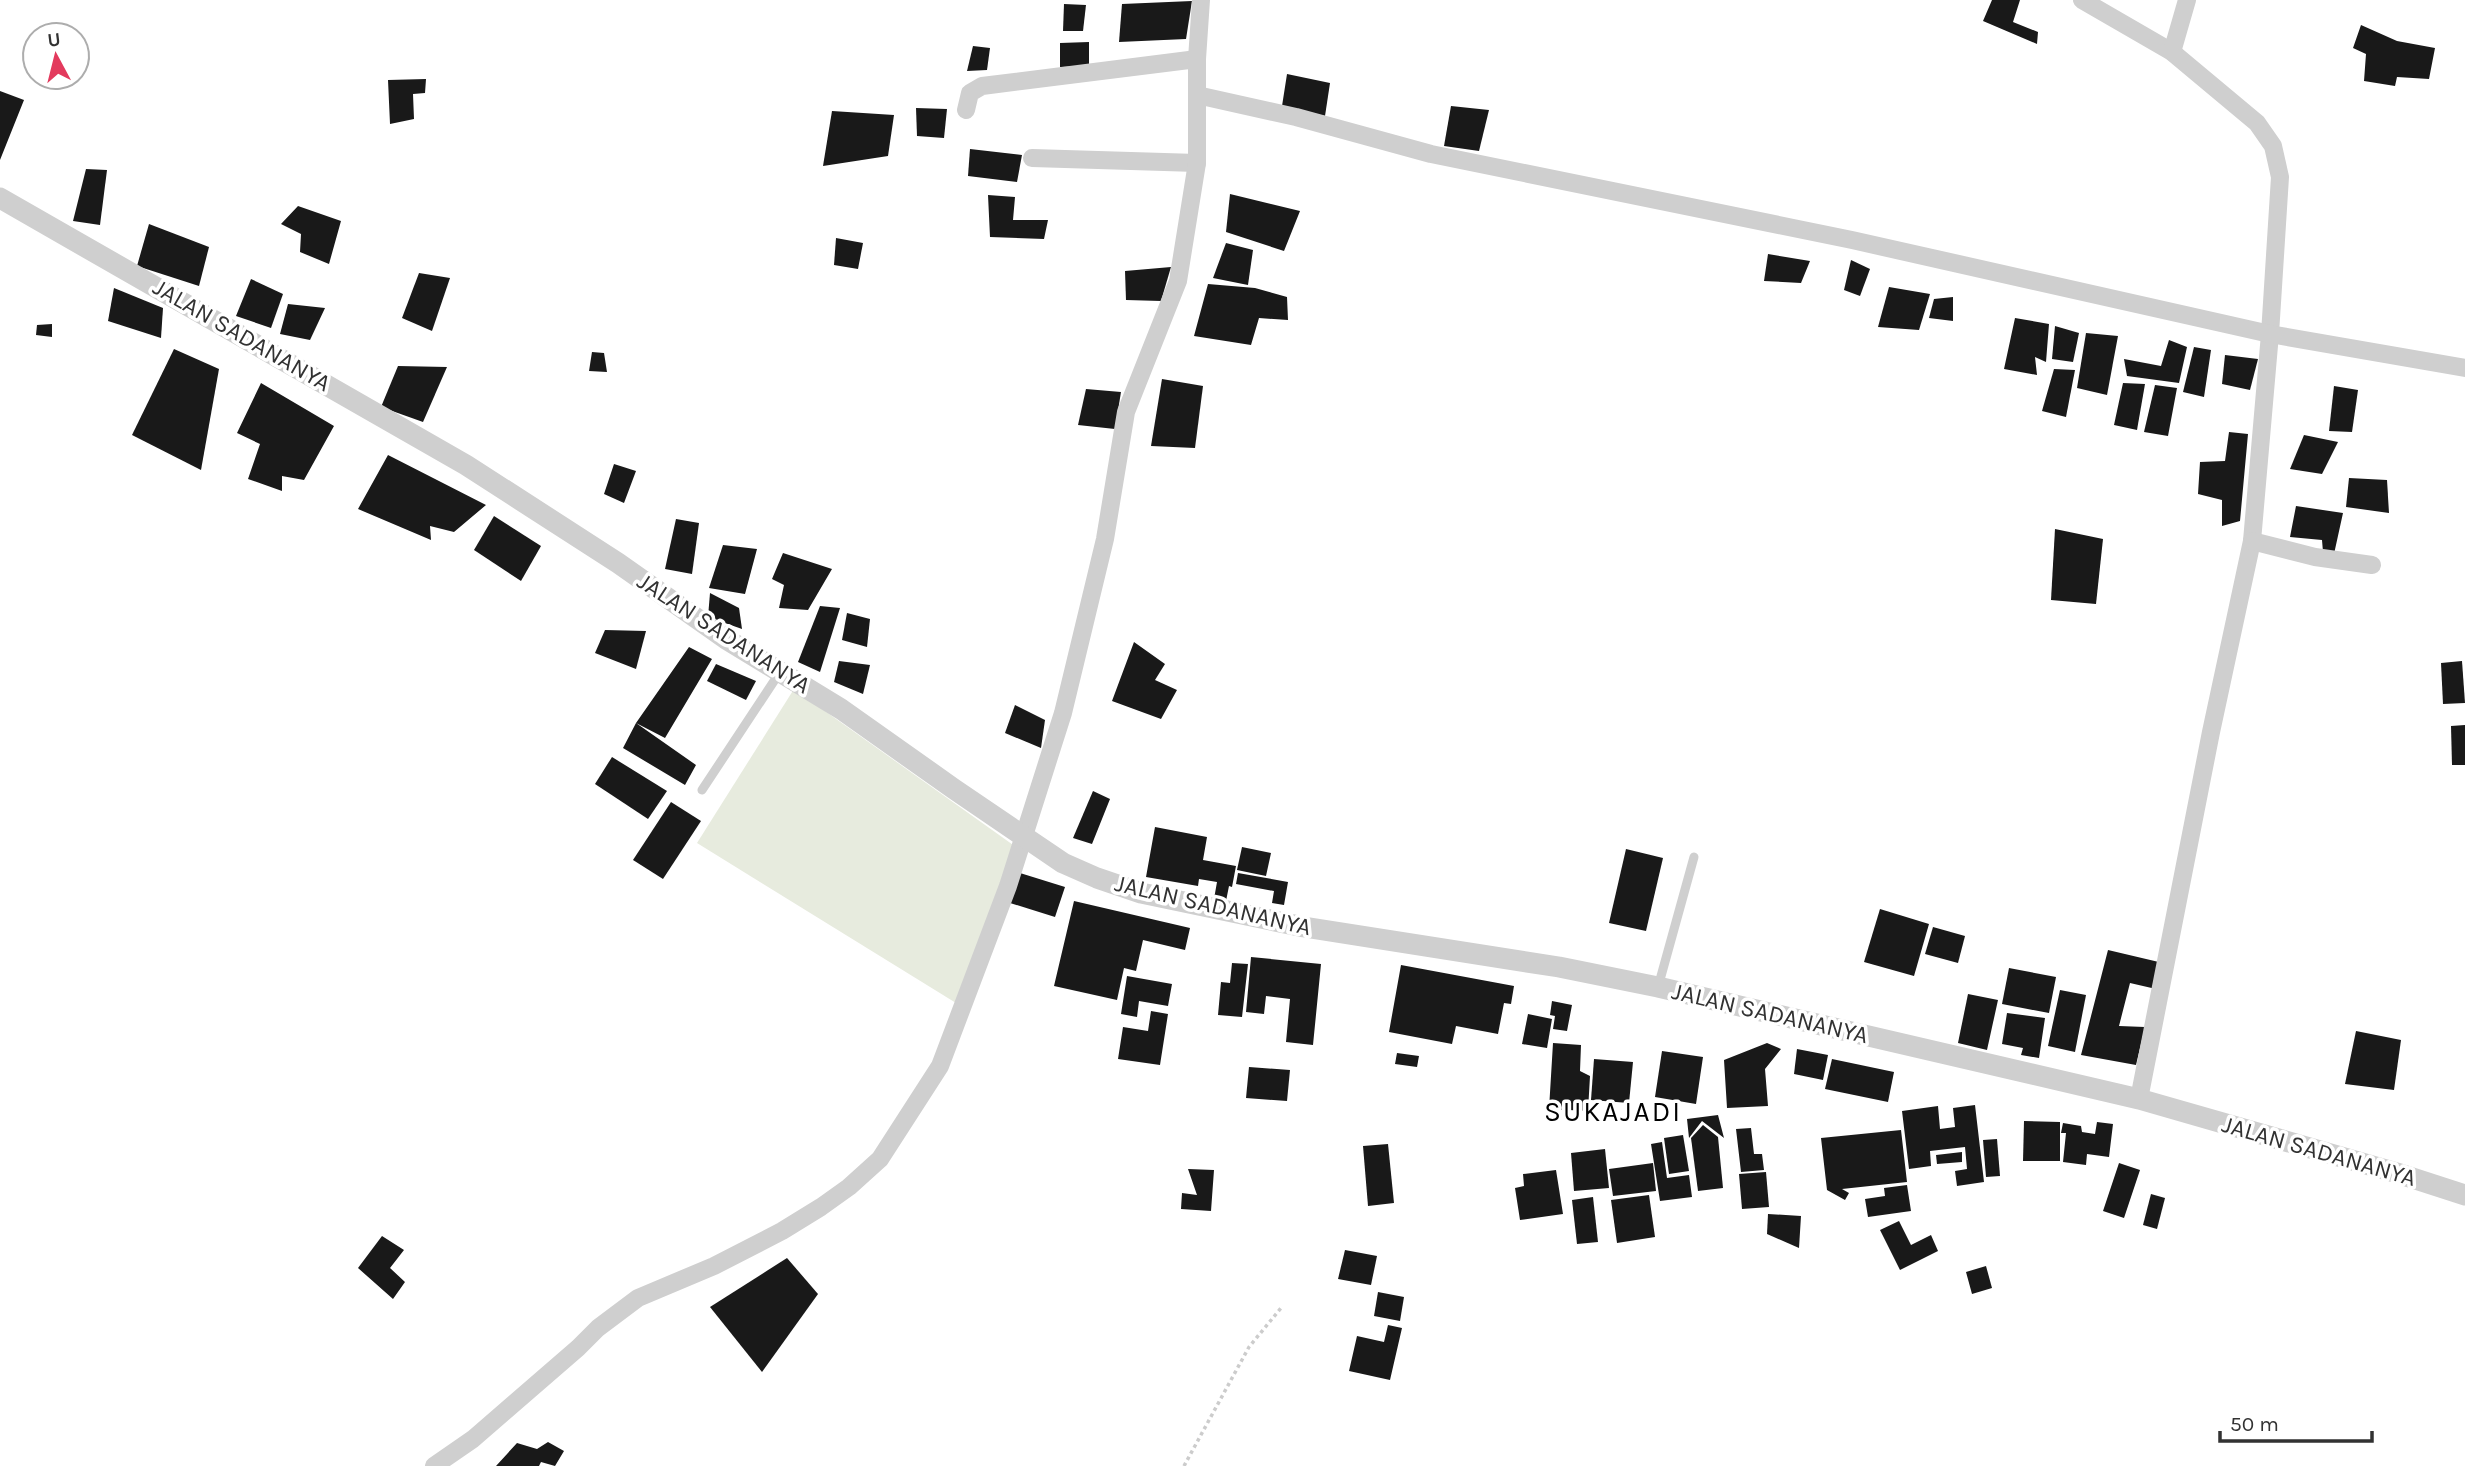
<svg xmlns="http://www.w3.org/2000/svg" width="2465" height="1466" viewBox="0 0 2465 1466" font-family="Karla,sans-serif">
  <rect width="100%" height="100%" fill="#fff"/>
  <!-- green -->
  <path fill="#e7ebde" d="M 794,689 L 1016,847 L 956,1003 L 697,843 Z"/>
  <!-- building -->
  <g fill="#191919">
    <path d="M 1992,0 L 2020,0 L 2013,22 L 2038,32 L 2037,44 L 1983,21 Z"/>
    <path d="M 1192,1 L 1186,39 L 1119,42 L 1122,4 Z"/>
    <path d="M 1064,4 L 1086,5 L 1083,31 L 1063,31 Z"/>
    <path d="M 2361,25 L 2397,41 L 2435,48 L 2429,79 L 2397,77 L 2395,86 L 2364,81 L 2366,54 L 2353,48 Z"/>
    <path d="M 1089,42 L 1089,66 L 1060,67 L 1060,43 Z"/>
    <path d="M 973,46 L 990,48 L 987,70 L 967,71 Z"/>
    <path d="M 1287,74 L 1330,83 L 1325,116 L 1282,106 Z"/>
    <path d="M 426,79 L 425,93 L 413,94 L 414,119 L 390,124 L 388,80 Z"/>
    <path d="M 0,91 L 24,100 L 0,160 Z"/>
    <path d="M 1451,106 L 1489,110 L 1479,151 L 1444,146 Z"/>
    <path d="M 916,108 L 947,109 L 944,138 L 917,136 Z"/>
    <path d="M 832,111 L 894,115 L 888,156 L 823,166 Z"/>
    <path d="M 970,149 L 1022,155 L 1017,182 L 968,176 Z"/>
    <path d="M 86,169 L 107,170 L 100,225 L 73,221 Z"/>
    <path d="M 1230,194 L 1300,211 L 1284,251 L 1226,232 Z"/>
    <path d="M 988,195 L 1015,197 L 1013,220 L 1048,220 L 1044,239 L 990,237 Z"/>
    <path d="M 298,206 L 341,221 L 329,264 L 300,252 L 301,234 L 281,224 Z"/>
    <path d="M 149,224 L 209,247 L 199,286 L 137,266 Z"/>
    <path d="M 836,238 L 863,243 L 858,269 L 834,265 Z"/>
    <path d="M 1226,243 L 1253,250 L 1248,285 L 1213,278 Z"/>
    <path d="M 1768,254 L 1810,261 L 1801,283 L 1764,281 Z"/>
    <path d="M 1851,260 L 1870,269 L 1860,296 L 1844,290 Z"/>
    <path d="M 1171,267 L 1161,301 L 1126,300 L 1125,271 Z"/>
    <path d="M 419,273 L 450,278 L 432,331 L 402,318 Z"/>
    <path d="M 251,279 L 283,294 L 271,328 L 236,316 Z"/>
    <path d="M 1208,284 L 1255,288 L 1287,297 L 1288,320 L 1259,318 L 1251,345 L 1194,336 Z"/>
    <path d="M 1889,287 L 1930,294 L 1919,330 L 1878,327 Z"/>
    <path d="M 114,288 L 163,308 L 161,338 L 108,321 Z"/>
    <path d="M 1953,297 L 1953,321 L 1929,318 L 1934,299 Z"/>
    <path d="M 288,304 L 325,308 L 310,340 L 280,334 Z"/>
    <path d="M 2015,318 L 2049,324 L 2046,362 L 2035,357 L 2037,375 L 2004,369 Z"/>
    <path d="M 52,324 L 52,337 L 36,335 L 37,325 Z"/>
    <path d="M 2055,326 L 2079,333 L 2073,362 L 2052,359 Z"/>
    <path d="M 2086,333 L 2118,336 L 2107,395 L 2077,388 Z"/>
    <path d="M 2169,340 L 2187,347 L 2179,383 L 2127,376 L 2124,359 L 2161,366 Z"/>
    <path d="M 2194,347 L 2211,350 L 2204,397 L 2183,392 Z"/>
    <path d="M 174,349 L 219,369 L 201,470 L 132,435 Z"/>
    <path d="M 592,352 L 604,353 L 607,372 L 589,371 Z"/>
    <path d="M 2225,355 L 2258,359 L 2250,390 L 2222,384 Z"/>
    <path d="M 398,366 L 447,367 L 423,422 L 381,407 Z"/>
    <path d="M 2054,369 L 2075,370 L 2066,417 L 2042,411 Z"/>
    <path d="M 1162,379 L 1203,386 L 1195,448 L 1151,446 Z"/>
    <path d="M 261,383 L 334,426 L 304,480 L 282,476 L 282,491 L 248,479 L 260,444 L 237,433 Z"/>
    <path d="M 2123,383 L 2145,384 L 2137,430 L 2114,425 Z"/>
    <path d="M 2155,385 L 2177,388 L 2168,436 L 2144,432 Z"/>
    <path d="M 2334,386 L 2358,390 L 2352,432 L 2329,431 Z"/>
    <path d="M 1086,389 L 1121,392 L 1115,429 L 1078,425 Z"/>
    <path d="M 2229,432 L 2248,434 L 2240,521 L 2222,526 L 2222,500 L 2198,494 L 2200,462 L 2225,461 Z"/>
    <path d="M 2304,435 L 2338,442 L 2322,474 L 2290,469 Z"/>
    <path d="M 388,455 L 486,505 L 454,532 L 430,526 L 431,540 L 358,509 Z"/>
    <path d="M 614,464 L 636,471 L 624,503 L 604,494 Z"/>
    <path d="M 2349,478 L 2387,480 L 2389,513 L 2346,507 Z"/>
    <path d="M 2296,506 L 2343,513 L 2334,554 L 2323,552 L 2322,540 L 2290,537 Z"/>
    <path d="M 494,516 L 541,546 L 521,581 L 474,550 Z"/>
    <path d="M 676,519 L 699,523 L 692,574 L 665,569 Z"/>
    <path d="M 2055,529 L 2103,539 L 2096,604 L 2051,600 Z"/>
    <path d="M 723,545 L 757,549 L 745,594 L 709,588 Z"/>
    <path d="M 783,553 L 832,569 L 808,610 L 779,608 L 784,585 L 772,579 Z"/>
    <path d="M 710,593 L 739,608 L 742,629 L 708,617 Z"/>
    <path d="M 820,606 L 840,608 L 820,672 L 798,662 Z"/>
    <path d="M 847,613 L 870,619 L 867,647 L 842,640 Z"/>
    <path d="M 605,630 L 646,631 L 636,669 L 595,653 Z"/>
    <path d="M 1134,642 L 1165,664 L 1155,680 L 1177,690 L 1161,719 L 1112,701 Z"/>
    <path d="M 689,647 L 712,659 L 665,738 L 636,723 L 696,765 L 685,785 L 623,748 L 636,723 Z"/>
    <path d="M 839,661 L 870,665 L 863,694 L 834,682 Z"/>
    <path d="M 2462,661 L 2465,703 L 2443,704 L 2441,663 Z"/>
    <path d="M 716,664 L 756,681 L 746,700 L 707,681 Z"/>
    <path d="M 1015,705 L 1045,720 L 1041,748 L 1005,733 Z"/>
    <path d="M 2465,725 L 2465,765 L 2452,765 L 2451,726 Z"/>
    <path d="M 612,757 L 667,791 L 648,819 L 595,784 Z"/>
    <path d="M 1093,791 L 1110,799 L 1092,844 L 1073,838 Z"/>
    <path d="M 671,802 L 701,821 L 663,879 L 633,860 Z"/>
    <path d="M 1155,827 L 1207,837 L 1203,860 L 1236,866 L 1232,887 L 1229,886 L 1226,901 L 1214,899 L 1217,882 L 1199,879 L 1198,886 L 1146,877 Z"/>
    <path d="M 1242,847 L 1271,853 L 1266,876 L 1237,870 Z"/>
    <path d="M 1626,849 L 1663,858 L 1646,931 L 1609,923 Z"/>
    <path d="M 1020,873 L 1065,887 L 1055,917 L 1010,903 Z"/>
    <path d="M 1238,873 L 1288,882 L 1284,905 L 1272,903 L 1274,891 L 1236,884 Z"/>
    <path d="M 1074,901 L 1190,928 L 1185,950 L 1143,940 L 1136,971 L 1124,968 L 1117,1000 L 1054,986 Z"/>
    <path d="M 1880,909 L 1929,924 L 1914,976 L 1864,962 Z"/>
    <path d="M 1933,927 L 1965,936 L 1958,963 L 1925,954 Z"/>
    <path d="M 2108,950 L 2163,963 L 2156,989 L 2130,983 L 2119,1026 L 2145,1027 L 2136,1065 L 2081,1055 Z"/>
    <path d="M 1251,957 L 1321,964 L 1313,1045 L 1286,1042 L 1290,999 L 1266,996 L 1264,1014 L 1246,1012 Z"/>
    <path d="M 1232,963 L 1248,964 L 1242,1017 L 1218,1015 L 1221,982 L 1230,983 Z"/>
    <path d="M 1401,965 L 1514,986 L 1511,1004 L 1504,1003 L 1498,1034 L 1456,1026 L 1452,1044 L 1389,1032 Z"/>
    <path d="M 2009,968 L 2056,977 L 2049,1013 L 2002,1004 Z"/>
    <path d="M 1127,976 L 1172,984 L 1168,1006 L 1139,1001 L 1137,1017 L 1121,1014 Z"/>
    <path d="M 2060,990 L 2086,995 L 2075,1052 L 2048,1046 Z"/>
    <path d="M 1968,994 L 1998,1000 L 1987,1050 L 1958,1043 Z"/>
    <path d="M 1552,1001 L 1572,1005 L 1567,1031 L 1553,1029 L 1555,1016 L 1550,1015 Z"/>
    <path d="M 1151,1011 L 1168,1014 L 1160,1065 L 1118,1059 L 1123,1027 L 1148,1031 Z"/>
    <path d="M 2007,1013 L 2045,1018 L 2039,1058 L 2021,1055 L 2023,1048 L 2002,1044 Z"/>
    <path d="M 1528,1014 L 1552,1019 L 1547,1048 L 1522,1044 Z"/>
    <path d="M 2356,1031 L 2401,1040 L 2394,1090 L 2345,1084 Z"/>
    <path d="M 1553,1043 L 1581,1045 L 1580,1071 L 1590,1076 L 1588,1111 L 1549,1109 Z"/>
    <path d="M 1767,1043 L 1781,1049 L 1765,1069 L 1768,1106 L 1727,1108 L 1724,1060 Z"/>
    <path d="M 1797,1049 L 1828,1055 L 1823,1080 L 1794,1074 Z"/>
    <path d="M 1662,1051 L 1703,1057 L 1696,1104 L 1655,1097 Z"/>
    <path d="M 1397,1053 L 1419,1056 L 1417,1067 L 1395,1064 Z"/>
    <path d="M 1594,1059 L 1633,1062 L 1629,1103 L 1591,1100 Z"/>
    <path d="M 1832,1059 L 1894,1072 L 1888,1102 L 1825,1089 Z"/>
    <path d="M 1249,1067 L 1290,1070 L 1287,1101 L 1246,1098 Z"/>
    <path d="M 1975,1105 L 1984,1182 L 1957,1186 L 1955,1171 L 1967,1169 L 1965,1147 L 1930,1151 L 1931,1166 L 1909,1169 L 1902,1111 L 1938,1106 L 1940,1129 L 1955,1127 L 1953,1108 Z"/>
    <path d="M 1718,1115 L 1724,1138 L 1702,1121 L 1689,1138 L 1687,1119 Z"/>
    <path d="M 2024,1121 L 2060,1122 L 2060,1161 L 2023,1161 Z"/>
    <path d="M 2097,1122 L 2113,1124 L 2109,1157 L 2087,1154 L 2086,1165 L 2063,1162 L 2066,1133 L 2061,1133 L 2063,1123 L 2081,1126 L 2082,1132 L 2095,1134 Z"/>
    <path d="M 1703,1125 L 1718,1137 L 1723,1188 L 1698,1191 L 1691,1138 Z"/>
    <path d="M 1751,1128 L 1754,1154 L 1762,1154 L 1764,1170 L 1741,1172 L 1736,1129 Z"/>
    <path d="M 1901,1130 L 1907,1182 L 1842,1189 L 1849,1193 L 1845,1200 L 1827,1190 L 1821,1138 Z"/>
    <path d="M 1683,1135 L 1689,1171 L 1669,1174 L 1664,1138 Z"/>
    <path d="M 1997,1139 L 2000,1176 L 1986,1177 L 1983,1140 Z"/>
    <path d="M 1662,1142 L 1667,1178 L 1689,1175 L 1692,1197 L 1660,1201 L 1651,1144 Z"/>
    <path d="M 1388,1144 L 1394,1203 L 1368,1206 L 1363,1146 Z"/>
    <path d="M 1605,1149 L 1609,1188 L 1574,1191 L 1571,1153 Z"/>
    <path d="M 1962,1152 L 1962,1162 L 1937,1164 L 1936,1155 Z"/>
    <path d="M 1653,1163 L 1656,1191 L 1613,1196 L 1609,1169 Z"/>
    <path d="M 2119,1163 L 2140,1170 L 2124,1218 L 2103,1211 Z"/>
    <path d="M 1188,1169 L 1214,1170 L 1211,1211 L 1181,1209 L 1182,1193 L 1197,1195 Z"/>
    <path d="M 1556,1170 L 1563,1214 L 1520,1220 L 1515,1188 L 1524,1186 L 1523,1174 Z"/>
    <path d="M 1766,1172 L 1769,1207 L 1742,1209 L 1739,1174 Z"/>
    <path d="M 1907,1185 L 1911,1211 L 1868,1217 L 1865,1199 L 1885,1196 L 1884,1188 Z"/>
    <path d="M 2151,1194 L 2165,1198 L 2157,1229 L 2143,1225 Z"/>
    <path d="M 1649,1195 L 1655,1237 L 1617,1243 L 1611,1200 Z"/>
    <path d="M 1593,1197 L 1598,1242 L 1577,1244 L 1572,1200 Z"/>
    <path d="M 1768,1214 L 1801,1216 L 1799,1248 L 1767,1234 Z"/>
    <path d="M 1899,1221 L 1911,1245 L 1931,1235 L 1938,1251 L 1900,1270 L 1880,1230 Z"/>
    <path d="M 382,1236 L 404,1250 L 390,1268 L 405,1282 L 393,1299 L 358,1268 Z"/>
    <path d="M 1345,1250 L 1377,1256 L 1371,1285 L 1338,1279 Z"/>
    <path d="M 787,1258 L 818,1294 L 762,1372 L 710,1307 Z"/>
    <path d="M 1986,1266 L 1992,1288 L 1972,1294 L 1966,1272 Z"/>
    <path d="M 1378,1292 L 1404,1297 L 1400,1321 L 1374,1316 Z"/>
    <path d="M 1388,1325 L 1402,1328 L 1390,1380 L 1349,1371 L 1357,1336 L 1384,1342 Z"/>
    <path d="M 548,1442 L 564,1451 L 555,1466 L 541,1462 L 539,1466 L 496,1466 L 517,1443 L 537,1449 Z"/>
  </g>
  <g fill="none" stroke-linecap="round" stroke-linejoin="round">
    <!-- path -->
    <path stroke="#ccc" stroke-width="3.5" stroke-dasharray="3.5 3.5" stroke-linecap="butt" d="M 1184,1466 L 1249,1347 L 1281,1308"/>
    <!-- service -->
    <g stroke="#cfcfcf" stroke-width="9">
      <path d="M 702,790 L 780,672"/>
      <path d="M 1658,987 L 1694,857"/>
    </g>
    <!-- minor -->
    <g stroke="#cfcfcf" stroke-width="18">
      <path d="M 2082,0 L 2172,52 L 2257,123 L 2273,146 L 2280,177 L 2270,334 L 2252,541 L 2211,732 L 2139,1099"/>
      <path d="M 2172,52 L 2187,0"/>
      <path d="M 1197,95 L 1296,117 L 1431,154 L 1852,240 L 2270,334 L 2465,368"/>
      <path d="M 966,110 L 970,93 L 982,86 L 1197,59"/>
      <path d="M 1032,158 L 1197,163"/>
      <path d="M 2252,541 L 2315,557 L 2372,565"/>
      <path d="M 434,1466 L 473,1439 L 578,1348 L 598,1328 L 638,1298 L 714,1266 L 782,1231 L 821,1207 L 849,1187 L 880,1159 L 940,1066 L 1008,886 L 1063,713 L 1105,539 L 1126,412 L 1178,281 L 1197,163 L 1197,59 L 1201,0"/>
    </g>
    <!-- tertiary -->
    <path stroke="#cfcfcf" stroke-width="21" d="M 0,198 L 466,465 L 618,563 L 726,639 L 841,709 L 954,789 L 1063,863 L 1097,878 L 1141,893 L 1304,927 L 1559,967 L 1658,987 L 2139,1099 L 2397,1173 L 2465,1195"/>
  </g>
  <g text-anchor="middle" stroke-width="7" stroke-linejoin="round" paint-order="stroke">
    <!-- street labels -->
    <g font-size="24" fill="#323232" stroke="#fff">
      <text transform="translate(242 335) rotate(30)" y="8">JALAN SADANANYA</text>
      <text transform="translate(724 633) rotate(33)" y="8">JALAN SADANANYA</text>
      <text transform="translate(1213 905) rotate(13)" y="8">JALAN SADANANYA</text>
      <text transform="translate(1770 1013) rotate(13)" y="8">JALAN SADANANYA</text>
      <text transform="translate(2319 1151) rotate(16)" y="8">JALAN SADANANYA</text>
    </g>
    <!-- quarter labels -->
    <g font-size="28" letter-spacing="2" fill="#000" stroke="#fff">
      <text x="1613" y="1121">SUKAJADI</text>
    </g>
  </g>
  <!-- north arrow -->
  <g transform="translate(56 56) rotate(353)"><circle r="33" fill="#ffffff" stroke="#adadad" stroke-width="2"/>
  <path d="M0-5L12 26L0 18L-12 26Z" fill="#e33a5d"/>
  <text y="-10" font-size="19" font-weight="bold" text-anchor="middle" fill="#323232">U</text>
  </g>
  <!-- scale -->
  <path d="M2220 1431v10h152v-10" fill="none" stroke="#323232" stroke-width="3.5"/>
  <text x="2230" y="1431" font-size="21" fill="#323232" stroke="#ffffff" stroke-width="5" paint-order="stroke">50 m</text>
</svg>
